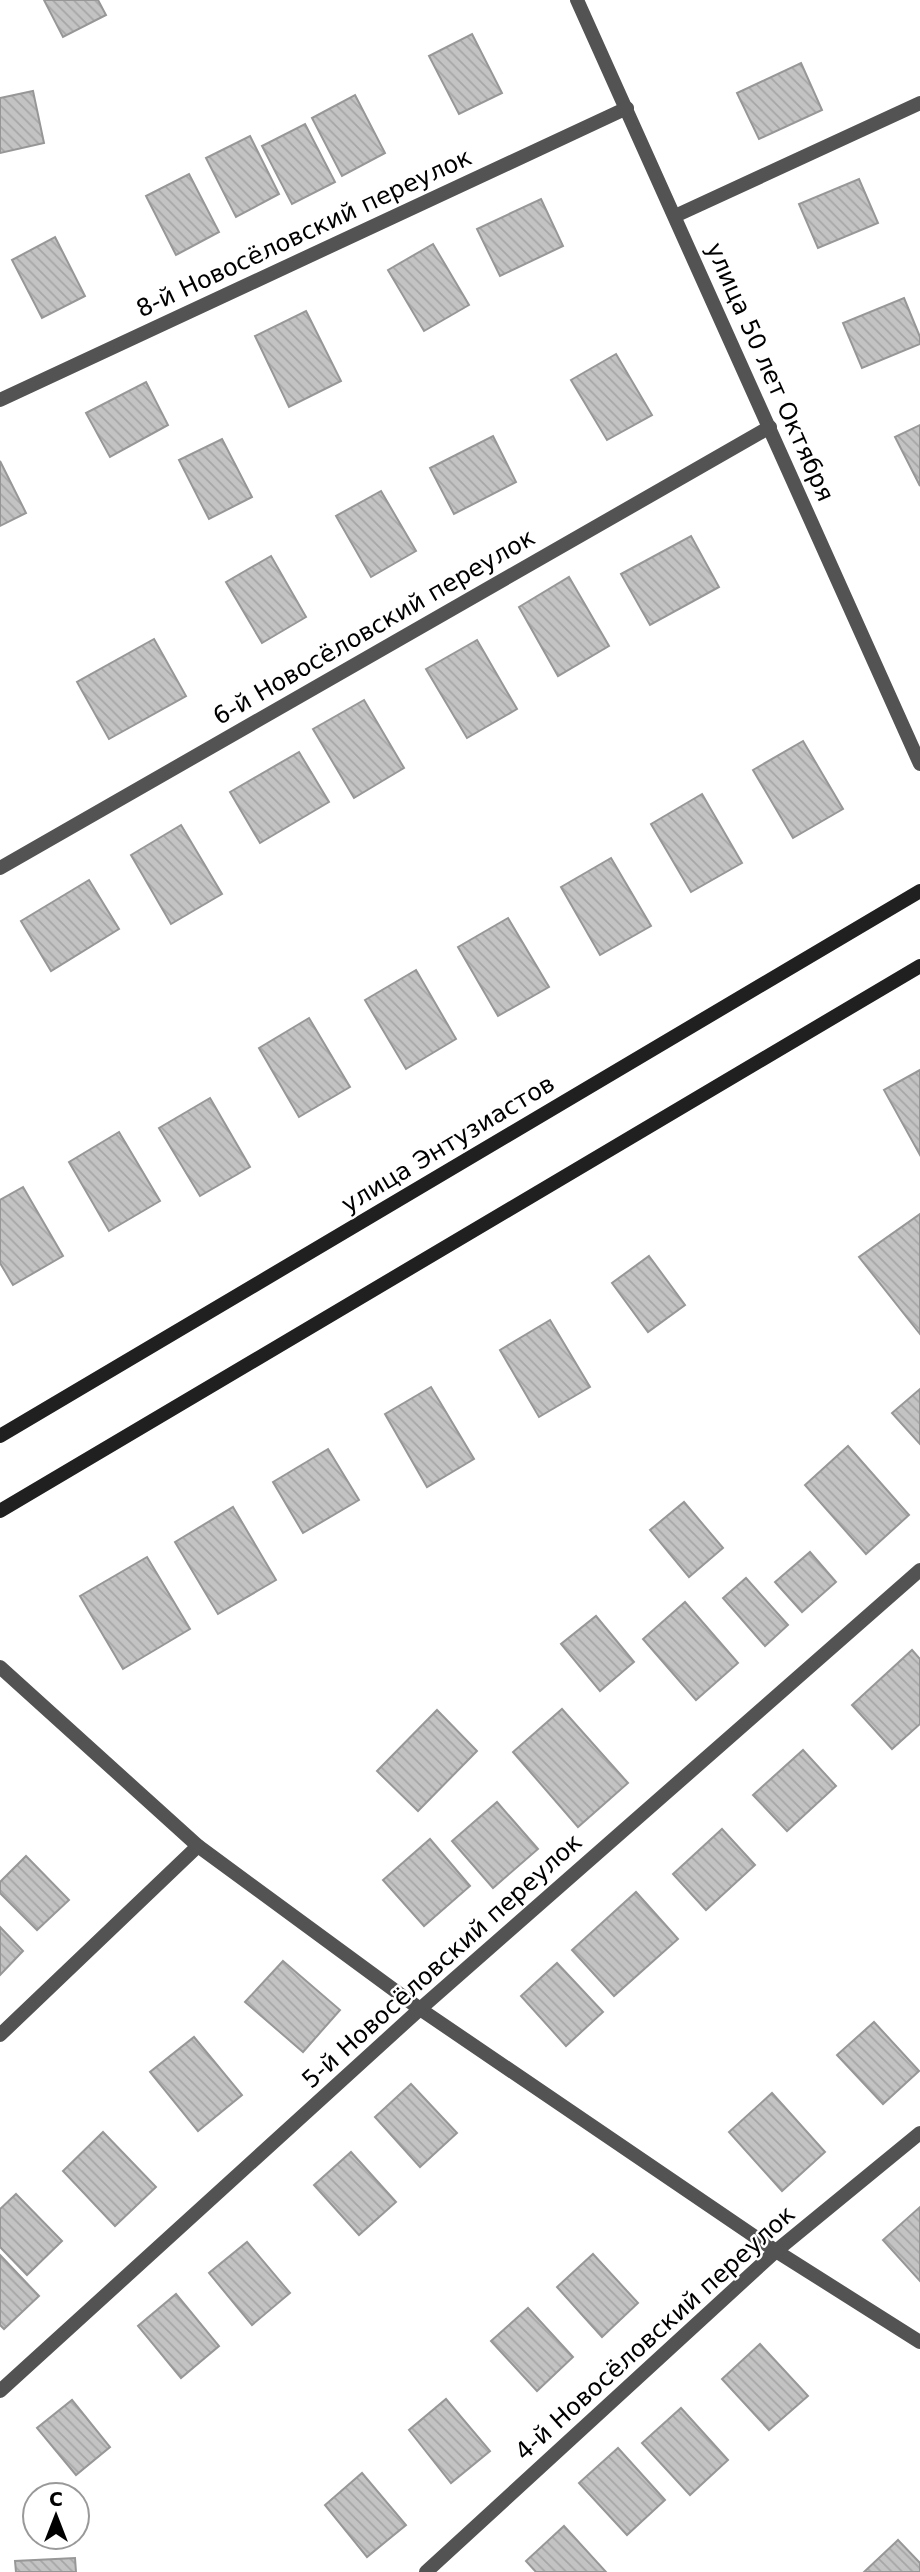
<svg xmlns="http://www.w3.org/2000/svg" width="920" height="2572" viewBox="0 0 920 2572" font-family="'DejaVu Sans',sans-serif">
  <defs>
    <pattern id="building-back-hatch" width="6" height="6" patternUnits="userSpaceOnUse" patternTransform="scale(1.75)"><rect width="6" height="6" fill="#c3c3c3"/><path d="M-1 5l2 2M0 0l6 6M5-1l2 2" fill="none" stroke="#a6a6a6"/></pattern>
  </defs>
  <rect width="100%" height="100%" fill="#fff"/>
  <!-- building -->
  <g fill="url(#building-back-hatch)" stroke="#979797" stroke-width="2">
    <path d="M 44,0 L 98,0 L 106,15 L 63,37 Z"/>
    <path d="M 472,34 L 502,93 L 459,114 L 429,56 Z"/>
    <path d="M 801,63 L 822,110 L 759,139 L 737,93 Z"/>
    <path d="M 33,91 L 44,143 L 0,153 L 0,98 Z"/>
    <path d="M 355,95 L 385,153 L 342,176 L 312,118 Z"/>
    <path d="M 305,124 L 335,182 L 292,204 L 262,146 Z"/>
    <path d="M 250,136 L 279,194 L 236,217 L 206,158 Z"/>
    <path d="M 189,174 L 219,232 L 176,255 L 146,196 Z"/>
    <path d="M 859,179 L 878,223 L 818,248 L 799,204 Z"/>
    <path d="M 541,199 L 563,246 L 500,276 L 477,229 Z"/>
    <path d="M 55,237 L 85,296 L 42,318 L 12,260 Z"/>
    <path d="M 433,244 L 469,305 L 424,331 L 388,270 Z"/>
    <path d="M 904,298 L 920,337 L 920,344 L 862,368 L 843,323 Z"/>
    <path d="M 306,311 L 341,381 L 289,407 L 255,336 Z"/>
    <path d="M 616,354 L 652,415 L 607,440 L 571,380 Z"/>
    <path d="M 146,382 L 168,425 L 110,457 L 86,413 Z"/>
    <path d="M 920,425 L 920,486 L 895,437 Z"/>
    <path d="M 493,436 L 516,482 L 454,514 L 430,468 Z"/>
    <path d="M 222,439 L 252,497 L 209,519 L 179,460 Z"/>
    <path d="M 0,461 L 26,513 L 0,526 Z"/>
    <path d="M 381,491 L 416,551 L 371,577 L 336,516 Z"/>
    <path d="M 691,536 L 719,587 L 650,625 L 621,574 Z"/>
    <path d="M 271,556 L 306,617 L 262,643 L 226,582 Z"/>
    <path d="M 569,577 L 609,646 L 558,676 L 519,607 Z"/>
    <path d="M 154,639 L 186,696 L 109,739 L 77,682 Z"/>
    <path d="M 477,640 L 517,709 L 467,738 L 426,669 Z"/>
    <path d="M 364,700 L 404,768 L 354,798 L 313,729 Z"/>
    <path d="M 803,741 L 843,809 L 793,838 L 753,770 Z"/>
    <path d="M 299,752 L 329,802 L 260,843 L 230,792 Z"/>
    <path d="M 702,794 L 742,863 L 691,892 L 651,824 Z"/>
    <path d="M 181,825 L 222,894 L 171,924 L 131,855 Z"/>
    <path d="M 611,858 L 651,926 L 600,955 L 561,887 Z"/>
    <path d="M 89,880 L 119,929 L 51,971 L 21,921 Z"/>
    <path d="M 508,918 L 549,987 L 498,1016 L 458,947 Z"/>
    <path d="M 416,970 L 456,1039 L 406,1069 L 365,1000 Z"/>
    <path d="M 309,1018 L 350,1087 L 299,1117 L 259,1048 Z"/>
    <path d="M 920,1070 L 920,1155 L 884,1090 Z"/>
    <path d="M 210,1098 L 250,1167 L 200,1196 L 159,1128 Z"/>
    <path d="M 119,1132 L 160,1201 L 109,1231 L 69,1162 Z"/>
    <path d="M 23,1187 L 63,1256 L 13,1285 L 0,1263 L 0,1200 Z"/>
    <path d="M 920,1214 L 920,1334 L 859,1257 Z"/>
    <path d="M 649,1256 L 685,1305 L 648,1332 L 612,1283 Z"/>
    <path d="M 550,1320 L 590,1387 L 539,1417 L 500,1350 Z"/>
    <path d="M 431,1387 L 474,1459 L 427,1487 L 385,1414 Z"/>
    <path d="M 920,1389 L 920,1444 L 892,1413 Z"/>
    <path d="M 848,1446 L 909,1515 L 866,1554 L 805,1485 Z"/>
    <path d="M 328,1449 L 359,1500 L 303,1533 L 273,1482 Z"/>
    <path d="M 684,1502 L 723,1548 L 689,1577 L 650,1530 Z"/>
    <path d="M 233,1507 L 276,1580 L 218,1614 L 175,1542 Z"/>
    <path d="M 810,1552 L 836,1582 L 802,1612 L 775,1582 Z"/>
    <path d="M 147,1557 L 190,1629 L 123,1669 L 80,1596 Z"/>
    <path d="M 746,1578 L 788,1625 L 765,1646 L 723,1598 Z"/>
    <path d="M 685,1602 L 738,1663 L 696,1700 L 643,1639 Z"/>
    <path d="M 596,1616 L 634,1662 L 600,1691 L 561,1644 Z"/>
    <path d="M 912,1650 L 920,1659 L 920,1724 L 892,1749 L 852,1705 Z"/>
    <path d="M 562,1709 L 628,1783 L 578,1827 L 513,1752 Z"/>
    <path d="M 437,1710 L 477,1751 L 418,1811 L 377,1771 Z"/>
    <path d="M 803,1750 L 836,1786 L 787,1831 L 753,1795 Z"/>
    <path d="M 497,1802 L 538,1849 L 493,1888 L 452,1841 Z"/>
    <path d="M 722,1829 L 755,1865 L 706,1910 L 673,1874 Z"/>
    <path d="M 430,1839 L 470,1886 L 424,1926 L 383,1880 Z"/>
    <path d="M 26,1856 L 69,1900 L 37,1930 L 0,1893 L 0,1882 Z"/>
    <path d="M 636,1892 L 678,1939 L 614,1996 L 572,1950 Z"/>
    <path d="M 0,1927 L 23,1951 L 0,1975 Z"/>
    <path d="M 283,1961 L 340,2010 L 303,2052 L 245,2002 Z"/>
    <path d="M 557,1963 L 603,2012 L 566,2046 L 521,1996 Z"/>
    <path d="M 874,2022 L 919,2071 L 883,2104 L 837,2055 Z"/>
    <path d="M 194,2037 L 242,2095 L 198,2131 L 150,2072 Z"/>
    <path d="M 411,2084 L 457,2133 L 420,2167 L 375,2117 Z"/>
    <path d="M 772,2093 L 825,2152 L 782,2191 L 729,2132 Z"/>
    <path d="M 103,2132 L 156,2187 L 115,2226 L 63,2171 Z"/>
    <path d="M 351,2152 L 396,2202 L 359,2235 L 314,2185 Z"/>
    <path d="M 16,2194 L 62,2241 L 27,2275 L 0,2247 L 0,2209 Z"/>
    <path d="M 920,2207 L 920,2281 L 883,2240 Z"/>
    <path d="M 247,2242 L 290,2293 L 252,2325 L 209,2273 Z"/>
    <path d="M 593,2254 L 638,2303 L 602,2337 L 557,2287 Z"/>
    <path d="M 0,2255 L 39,2296 L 4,2329 L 0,2325 Z"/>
    <path d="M 176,2294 L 219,2346 L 181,2378 L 138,2326 Z"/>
    <path d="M 528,2308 L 573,2357 L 537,2391 L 491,2341 Z"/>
    <path d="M 760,2344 L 808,2396 L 769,2430 L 722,2379 Z"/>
    <path d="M 446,2399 L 490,2451 L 451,2483 L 409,2430 Z"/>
    <path d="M 72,2400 L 110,2447 L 76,2475 L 37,2428 Z"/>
    <path d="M 681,2408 L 728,2460 L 690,2495 L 642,2443 Z"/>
    <path d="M 618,2448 L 665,2500 L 627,2535 L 579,2483 Z"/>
    <path d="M 362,2473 L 406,2525 L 367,2557 L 325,2505 Z"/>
    <path d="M 564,2526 L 606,2572 L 536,2572 L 526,2561 Z"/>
    <path d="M 898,2540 L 920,2563 L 920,2572 L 864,2572 Z"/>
    <path d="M 75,2558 L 76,2572 L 16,2572 L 15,2561 Z"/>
  </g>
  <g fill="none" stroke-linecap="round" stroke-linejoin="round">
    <!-- service -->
    <g stroke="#535353" stroke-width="14">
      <path d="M 675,216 L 920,103"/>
      <path d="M 0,1667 L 198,1846 L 420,2009 L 776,2251 L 920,2342"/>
      <path d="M 0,2035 L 198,1846"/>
    </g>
    <!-- minor -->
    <g stroke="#535353" stroke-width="14">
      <path d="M 577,0 L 920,764"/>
      <path d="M 0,400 L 627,108"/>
      <path d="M 0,868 L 770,427"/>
      <path d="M 0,2391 L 420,2009 L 920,1570"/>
      <path d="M 426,2572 L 776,2251 L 920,2133"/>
    </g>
    <!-- secondary -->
    <g stroke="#202020" stroke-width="14">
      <path d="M 0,1436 L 920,891"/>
      <path d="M 0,1511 L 920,966"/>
    </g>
  </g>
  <g text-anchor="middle" stroke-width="5" stroke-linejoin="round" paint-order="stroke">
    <!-- street labels -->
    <g font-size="24" fill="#000" stroke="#fff">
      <text transform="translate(304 233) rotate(-25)" y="8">8-й Новосёловский переулок</text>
      <text transform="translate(770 372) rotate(66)" y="8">улица 50 лет Октября</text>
      <text transform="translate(374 627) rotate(-30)" y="8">6-й Новосёловский переулок</text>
      <text transform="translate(448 1144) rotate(-31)" y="8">улица Энтузиастов</text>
      <text transform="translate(442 1961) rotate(-42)" y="8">5-й Новосёловский переулок</text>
      <text transform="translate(655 2333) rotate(-42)" y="8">4-й Новосёловский переулок</text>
    </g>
  </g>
  <!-- north arrow -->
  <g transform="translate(56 2516)"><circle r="33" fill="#ffffff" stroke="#999999" stroke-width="2"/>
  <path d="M0-5L12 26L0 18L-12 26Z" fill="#000000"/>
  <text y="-10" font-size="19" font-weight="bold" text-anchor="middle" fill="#000000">С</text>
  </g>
</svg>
